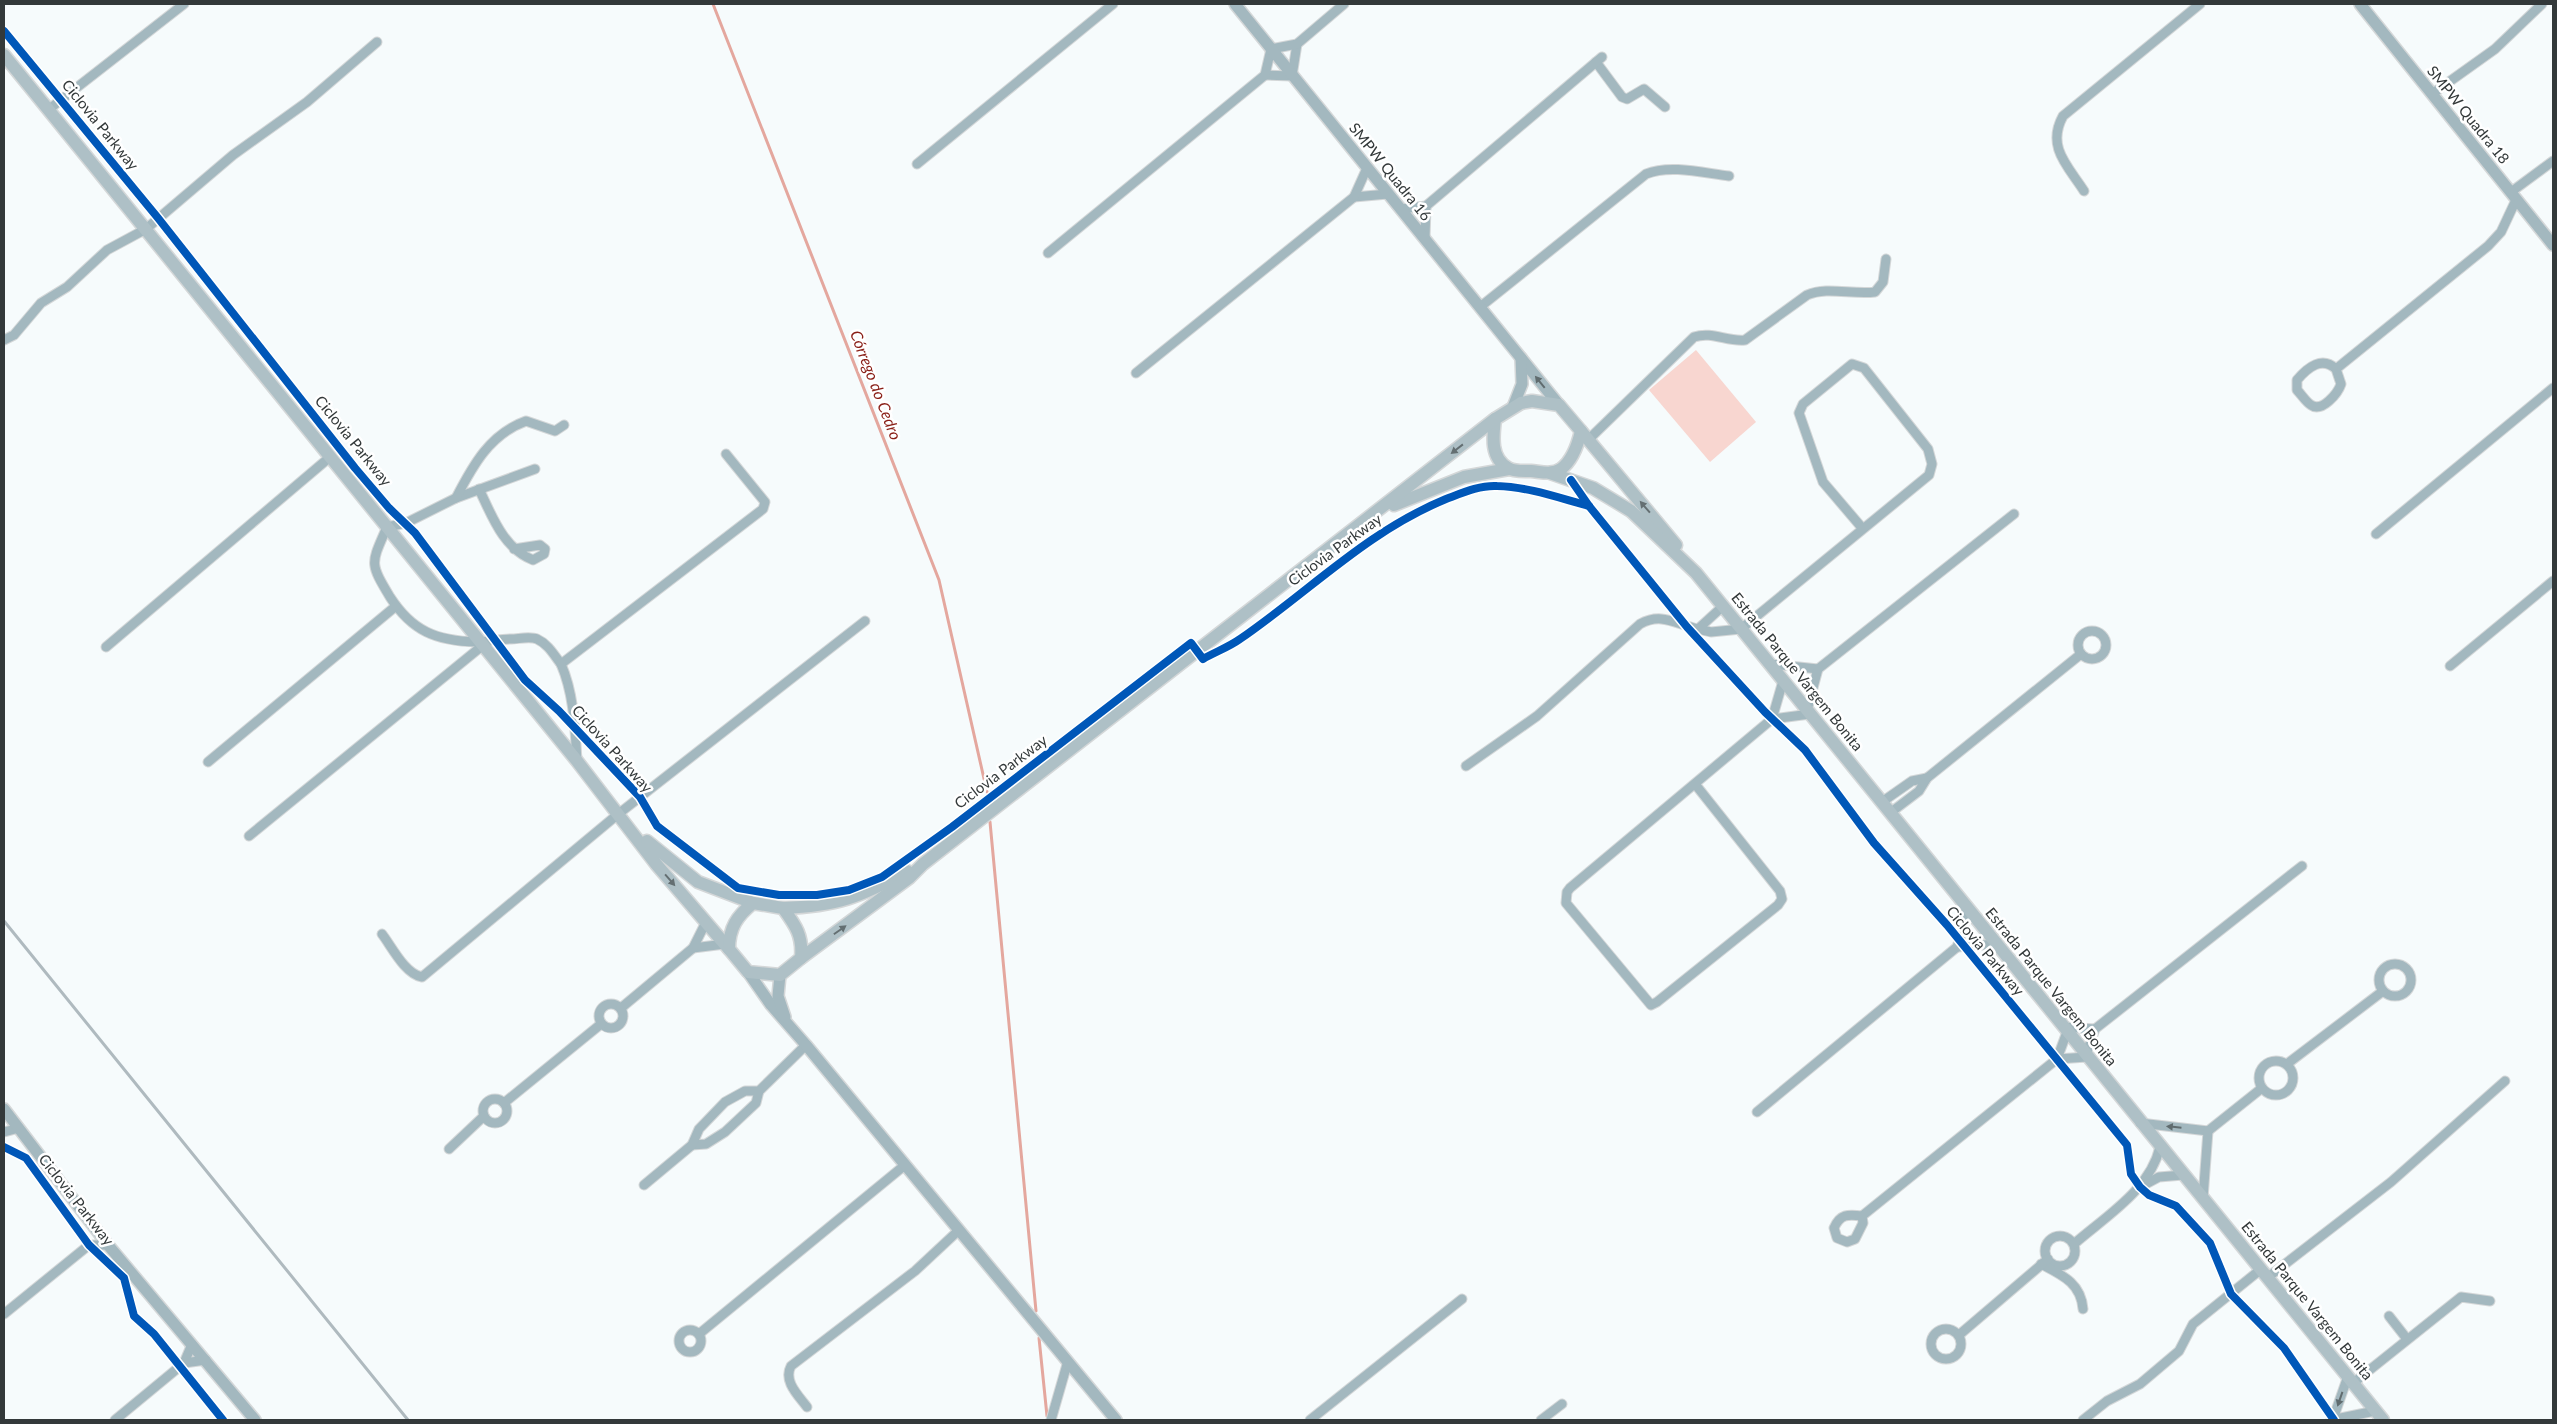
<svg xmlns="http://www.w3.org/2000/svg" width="2557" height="1424" viewBox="0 0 2557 1424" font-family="Lato,sans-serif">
  <rect width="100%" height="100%" fill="#f6fbfc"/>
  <!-- garden -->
  <path fill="#f8d6d0" d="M 1696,350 L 1756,422 L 1710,462 L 1649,390 Z"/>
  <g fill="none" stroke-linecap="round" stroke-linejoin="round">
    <!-- stream -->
    <g stroke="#e4a79e" stroke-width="3">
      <path d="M 713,4 L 939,580 L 987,792"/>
      <path d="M 990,822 L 1036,1311"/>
      <path d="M 1039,1338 L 1047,1416"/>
    </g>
    <defs>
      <g id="minor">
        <path d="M 1596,62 L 1622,97 L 1627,99 L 1644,89 L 1665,107"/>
        <path d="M 1265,75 L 1292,76 L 1297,44"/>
        <path d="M 2432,94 L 2495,49 L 2542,4"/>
        <path d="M 48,110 L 184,4"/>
        <path d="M 917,164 L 1113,4"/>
        <path d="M 2084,191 C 2068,166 2046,147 2063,116 L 2200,4"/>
        <path d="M 2511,192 L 2553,161"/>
        <path d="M 1354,197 L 1388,194"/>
        <path d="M 1400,209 L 1426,206 L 1602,57"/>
        <path d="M 1425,238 L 1426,206"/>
        <path d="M 1048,253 L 1265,75 L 1271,49 L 1297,44 L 1344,4"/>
        <path d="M 1480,307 L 1646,174 C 1670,164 1704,173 1729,176"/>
        <path d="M 4,340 L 14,335 L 41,303 L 67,287 L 107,250 L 146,229 L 233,155 L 307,102 L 377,42"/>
        <path d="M 2336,369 C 2322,356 2308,367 2297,380 L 2297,390 C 2301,394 2306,402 2311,405 C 2322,413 2338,393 2341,384 L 2336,369 L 2488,246 L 2501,232 L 2516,200"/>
        <path d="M 1136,373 L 1354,197 L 1367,168"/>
        <path d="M 1588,440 L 1694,337 C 1712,331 1727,342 1745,340 L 1807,295 C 1827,286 1852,295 1875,292 L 1883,282 L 1886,259"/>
        <path d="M 535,469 L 456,498 L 406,523 L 387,527 C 371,564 369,562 390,597 C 412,631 436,641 477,642 C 488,642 499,639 511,639 C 518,639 530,636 537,639 C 548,644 554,655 561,664 L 763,509 L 765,502 L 726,454"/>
        <path d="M 479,489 C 492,516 503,548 533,560 L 544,554 L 545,549 L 540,545 L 514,549"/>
        <path d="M 456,498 C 473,465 490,434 526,421 L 555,431 L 564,425"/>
        <path d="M 2376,534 L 2553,388"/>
        <path d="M 1698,629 L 1711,632 L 1741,629 L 1929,475 L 1932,464 L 1928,449 L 1864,368 L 1852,364 L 1803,404 L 1799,413 L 1823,482 L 1863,529"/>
        <circle cx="2092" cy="645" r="14"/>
        <path d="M 106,647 L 330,457"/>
        <path d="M 561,664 C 574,694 575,728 577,761"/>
        <path d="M 1770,664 L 1818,669"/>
        <path d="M 2450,666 L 2553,581"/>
        <path d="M 1807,710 L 1818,669 L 2014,514"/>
        <path d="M 1772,719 L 1783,681"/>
        <path d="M 208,762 L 396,606"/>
        <path d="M 1466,766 L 1537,716 L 1640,624 C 1662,612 1675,624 1698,629 L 1722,607"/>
        <path d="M 1695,784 L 1780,891 L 1782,899 L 1778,905 L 1657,1002 L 1651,1005 L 1566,903 L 1567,892 L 1570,888 L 1772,719 L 1810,714"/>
        <path d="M 1882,802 L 1912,781 L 1927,778"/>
        <path d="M 1890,813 L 1919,791 L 1927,778 L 2081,654"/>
        <path d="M 249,836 L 482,646"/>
        <path d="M 382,934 C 392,947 405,974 422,977 L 617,815 L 865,621"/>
        <path d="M 1957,947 L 1996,944"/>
        <path d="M 693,948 L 725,944"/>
        <circle cx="2395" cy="980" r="16"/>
        <circle cx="611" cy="1016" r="12"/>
        <path d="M 621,1008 L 693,948 L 706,922"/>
        <path d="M 2063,1027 L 2095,1029"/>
        <path d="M 2086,1055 L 2095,1029 L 2302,866"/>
        <path d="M 2057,1059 L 2087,1057"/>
        <circle cx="2276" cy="1078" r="17"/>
        <path d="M 2287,1064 L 2383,991"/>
        <circle cx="495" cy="1111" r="12"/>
        <path d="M 504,1103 L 601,1024"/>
        <path d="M 1757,1112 L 1957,947 L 1964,926 L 1967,909"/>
        <path d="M 2140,1123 L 2208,1131 L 2262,1088"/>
        <path d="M 4,1132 L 19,1128"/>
        <path d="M 692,1145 L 706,1144 L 725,1132 L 756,1103 L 759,1091"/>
        <path d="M 449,1149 L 484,1116"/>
        <path d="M 644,1185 L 692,1145 L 699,1129 L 725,1102 L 745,1091 L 759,1091 L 806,1045"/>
        <path d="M 2144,1185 L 2159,1177 L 2183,1175"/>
        <path d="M 2203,1198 L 2208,1131"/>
        <path d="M 1862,1216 L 1863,1223 L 1855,1239 L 1847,1242 L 1837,1238 L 1834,1228 C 1840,1214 1848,1214 1862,1216 L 2057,1059 L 2067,1032"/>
        <circle cx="2060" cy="1251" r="15"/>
        <path d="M 2074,1244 C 2106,1216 2150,1190 2160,1147"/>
        <path d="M 2041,1264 C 2062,1275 2081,1283 2083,1309"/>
        <path d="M 2267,1278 L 2391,1182 L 2505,1081"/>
        <path d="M 4,1314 L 89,1245 L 108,1245"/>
        <path d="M 2389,1316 L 2407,1339"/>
        <circle cx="1946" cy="1344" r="15"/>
        <circle cx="690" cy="1341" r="11"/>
        <path d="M 699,1334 L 905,1165"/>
        <path d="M 1959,1335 L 2048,1259"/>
        <path d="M 184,1363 L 206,1360"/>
        <path d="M 2352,1384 L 2461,1297 L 2490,1301"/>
        <path d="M 807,1407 C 798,1395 783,1381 791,1366 L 915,1271 L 959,1230"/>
        <path d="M 2333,1419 L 2347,1379"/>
        <path d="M 115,1420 L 184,1363 L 192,1344"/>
        <path d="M 1051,1420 L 1068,1361"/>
        <path d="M 1310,1420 L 1462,1299"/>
        <path d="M 1541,1420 L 1562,1404"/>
        <path d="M 2083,1420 L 2107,1401 L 2140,1384 L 2179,1351 L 2193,1324 L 2260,1270"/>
        <path d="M 2331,1420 L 2375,1411"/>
      </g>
      <g id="tertiary">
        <path d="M 1235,4 L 1559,405"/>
        <path d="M 2360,4 L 2553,245"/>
        <path d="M 1513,407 L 1522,384 L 1521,358"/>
        <path d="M 748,972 L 771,1005 L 806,1045 L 1116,1420"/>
        <path d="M 780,975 L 778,996 L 785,1017"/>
        <path d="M 4,1109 L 108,1245 L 255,1420"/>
      </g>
      <g id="secondary">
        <path d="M 4,55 L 577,761 L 656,864 L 729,949"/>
        <path d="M 1532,401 L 1559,405 L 1581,431 C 1578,444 1573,460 1561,469 C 1552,475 1542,472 1531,471 C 1525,471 1514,472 1508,468 C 1490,458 1493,436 1495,419 L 1521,403 Z"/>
        <path d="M 1581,431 L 1676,545"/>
        <path d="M 1550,473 L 1593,488 L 1631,511 L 1696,573 L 2383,1420"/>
        <path d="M 1394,505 L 1464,477 L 1509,469"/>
        <path d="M 647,841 L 698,882 L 753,903"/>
        <path d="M 753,903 L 783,908 C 796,926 803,936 801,958 L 780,975 L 748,972 L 729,949 C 729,928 737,916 753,903 Z"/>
        <path d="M 783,908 C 836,906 861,897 907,871"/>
        <path d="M 801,958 L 909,878 L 923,864 L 1495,419"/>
      </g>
    </defs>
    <!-- minor casing -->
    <use href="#minor" stroke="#d4d7d8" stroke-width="11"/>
    <!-- tertiary casing -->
    <use href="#tertiary" stroke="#d4d7d8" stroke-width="14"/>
    <!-- secondary casing -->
    <use href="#secondary" stroke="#d4d7d8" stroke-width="15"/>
    <!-- minor -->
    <use href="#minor" stroke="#a3b8bf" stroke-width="9"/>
    <!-- tertiary -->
    <use href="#tertiary" stroke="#a3b8bf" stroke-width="11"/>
    <!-- secondary -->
    <use href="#secondary" stroke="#aec0c6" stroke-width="12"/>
    <!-- rail -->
    <path stroke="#afbabf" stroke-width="3" d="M 4,921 L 408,1420"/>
    <defs>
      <g id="cycleway">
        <path d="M 4,31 L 158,218 L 355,468 L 389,508 L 415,533 L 525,680 L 559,711 L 640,797 L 657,826 L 738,888 L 779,895 L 817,895 L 849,890 L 882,877 L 952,827 L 1191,643 L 1203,659 C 1215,652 1229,647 1240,639 C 1310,591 1366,532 1446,499 C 1462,493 1480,485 1497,486 C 1529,487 1559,498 1589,506"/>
        <path d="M 1571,480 L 1589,506 L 1687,627 L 1765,712 L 1805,750 L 1874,843 L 1947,925 L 2127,1145 L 2131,1174 L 2140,1187 L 2149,1195 L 2176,1206 L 2210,1243 L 2231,1294 L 2284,1348 L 2334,1420"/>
        <path d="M 4,1147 L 26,1158 L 89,1245 L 124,1278 L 134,1316 L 154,1334 L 223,1420"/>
      </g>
    </defs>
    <!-- cycleway casing -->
    <use href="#cycleway" stroke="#fff" stroke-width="11"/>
    <!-- cycleway -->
    <use href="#cycleway" stroke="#0057b8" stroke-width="8"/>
  </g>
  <!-- one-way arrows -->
  <defs><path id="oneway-solid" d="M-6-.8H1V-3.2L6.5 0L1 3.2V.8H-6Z" transform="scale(1.25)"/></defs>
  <g fill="#606c6f">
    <use href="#oneway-solid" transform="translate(1540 382) rotate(-129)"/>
    <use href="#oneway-solid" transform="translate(2174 1127) rotate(-174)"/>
    <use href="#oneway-solid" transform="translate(2340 1399) rotate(109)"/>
  </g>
  <g fill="#646f72">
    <use href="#oneway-solid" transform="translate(1457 449) rotate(142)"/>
    <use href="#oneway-solid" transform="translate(1645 507) rotate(-131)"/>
    <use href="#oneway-solid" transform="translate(670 880) rotate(49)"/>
    <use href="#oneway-solid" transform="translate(840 930) rotate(-35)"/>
  </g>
  <g text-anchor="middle" stroke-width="5" stroke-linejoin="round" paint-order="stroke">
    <!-- street labels -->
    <g font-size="15" fill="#33393a" stroke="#fff">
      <text transform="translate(2468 115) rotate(51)" y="5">SMPW Quadra 18</text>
      <text transform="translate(100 125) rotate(51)" y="5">Ciclovia Parkway</text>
      <text transform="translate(1390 172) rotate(51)" y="5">SMPW Quadra 16</text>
      <text transform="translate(353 441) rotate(51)" y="5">Ciclovia Parkway</text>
      <text transform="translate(1335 550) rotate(-36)" y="5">Ciclovia Parkway</text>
      <text transform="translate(1797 672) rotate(51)" y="5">Estrada Parque Vargem Bonita</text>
      <text transform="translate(612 749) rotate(48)" y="5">Ciclovia Parkway</text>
      <text transform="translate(1001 772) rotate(-37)" y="5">Ciclovia Parkway</text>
      <text transform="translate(1985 951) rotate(50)" y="5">Ciclovia Parkway</text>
      <text transform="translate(2051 987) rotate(51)" y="5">Estrada Parque Vargem Bonita</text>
      <text transform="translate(76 1200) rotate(52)" y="5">Ciclovia Parkway</text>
      <text transform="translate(2307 1301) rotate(51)" y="5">Estrada Parque Vargem Bonita</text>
    </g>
    <!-- water labels -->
    <g font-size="16" font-style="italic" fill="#891e16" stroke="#fff">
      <text transform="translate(876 385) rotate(69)" y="6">Córrego do Cedro</text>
    </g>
  </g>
  <!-- border -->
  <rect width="2557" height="1424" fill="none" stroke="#33393a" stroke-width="10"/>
</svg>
